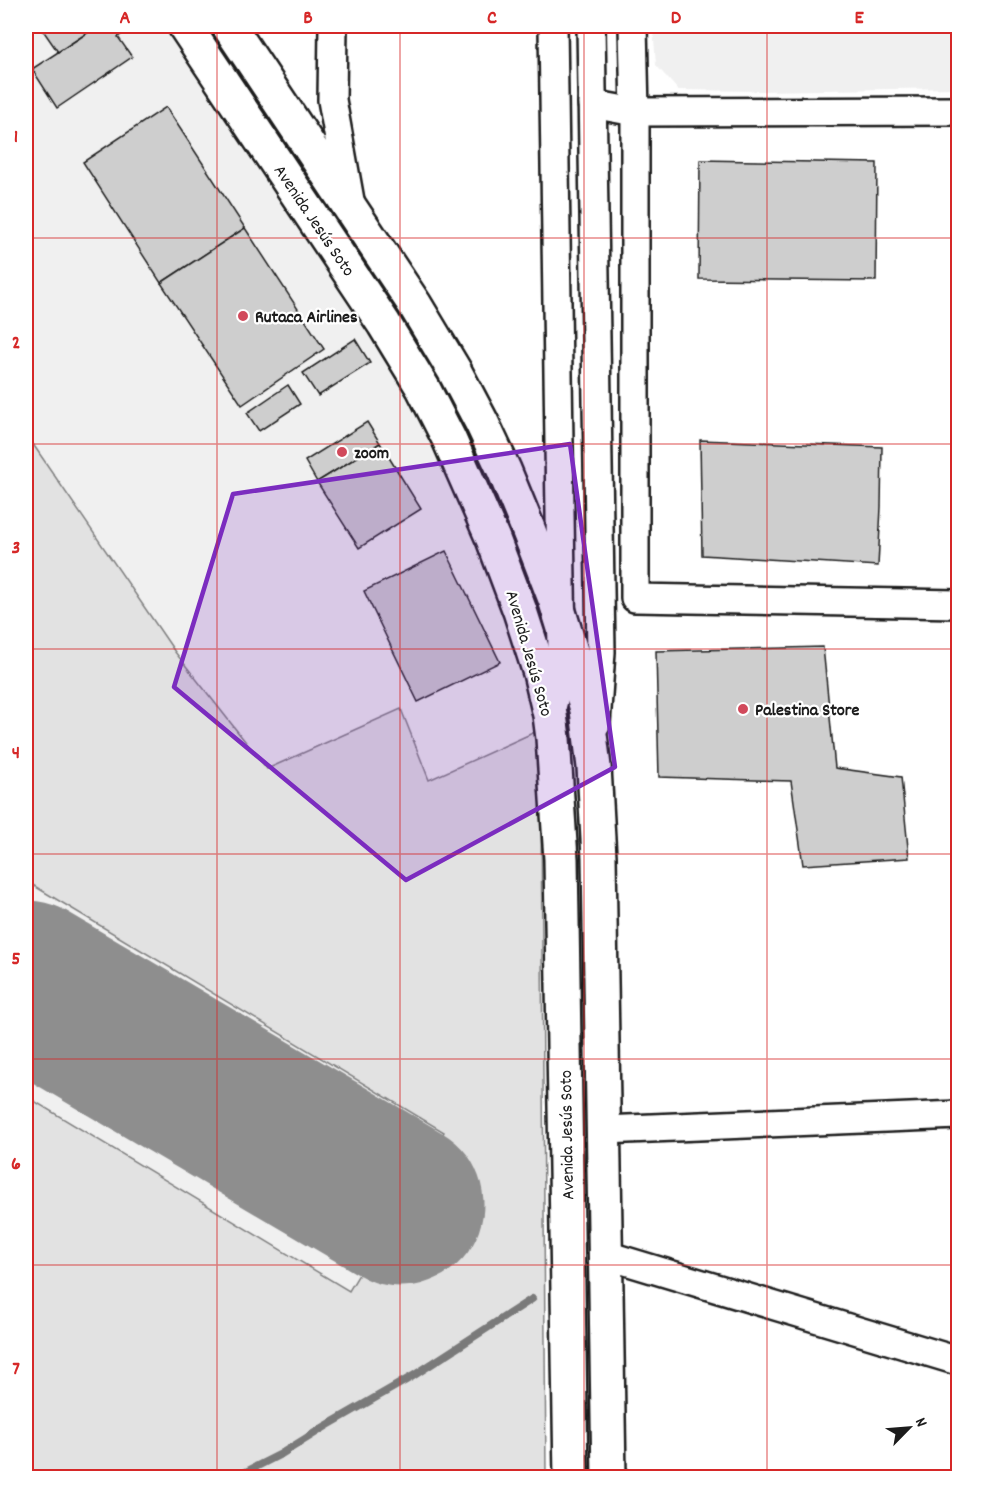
<svg xmlns="http://www.w3.org/2000/svg" width="984" height="1503" viewBox="0 0 984 1503" font-family="Dekko,sans-serif">
  <rect width="100%" height="100%" fill="#fff"/>
  <filter id="ink" filterUnits="userSpaceOnUse"><feTurbulence type="fractalNoise" baseFrequency=".0167" numOctaves="2"/><feDisplacementMap in="SourceGraphic" scale="12" xChannelSelector="R" yChannelSelector="G"/><feConvolveMatrix kernelMatrix="1 2 1 2 8 2 1 2 1" color-interpolation-filters="sRGB"/></filter>
  <g filter="url(#ink)">
    <!-- built -->
    <g fill="#f0f0f0">
      <path d="M 26,26 L 164,26 L 356,312 L 431,441 L 476,535 L 512,640 L 535,732 L 541,813 L 546,1477 L 26,1477 Z"/>
      <path d="M 653,26 L 958,26 L 958,88 L 759,91 L 678,90 L 656,65 Z"/>
    </g>
    <!-- green -->
    <path fill="#e2e2e2" stroke="#7f7f7f" stroke-width="1.5" d="M 26,434 L 175,652 L 267,769 L 401,709 L 429,780 L 535,732 L 541,813 L 546,1477 L 26,1477 L 26,1096 L 349,1291 L 444,1132 L 26,881 Z"/>
    <g fill="none" stroke-linecap="round" stroke-linejoin="round">
      <!-- stream -->
      <path stroke="#7a7a7a" stroke-width="8" d="M 234,1478 L 281,1454 L 326,1426 L 413,1376 L 532,1299"/>
      <!-- runway -->
      <path stroke="#8e8e8e" stroke-width="165" d="M 26,983 L 401,1204"/>
    </g>
    <!-- building -->
    <g fill="#cecece" stroke="#1c1c1c" stroke-width="1.5">
      <path d="M 40,26 L 98,26 L 58,52 Z"/>
      <path d="M 98,26 L 132,26 L 132,27 L 118,37 L 132,57 L 57,108 L 32,69 Z"/>
      <path d="M 784,26 L 958,26 L 958,28 L 784,33 Z"/>
      <path d="M 166,107 L 245,228 L 161,283 L 83,162 Z"/>
      <path d="M 700,160 L 877,163 L 876,281 L 699,279 Z"/>
      <path d="M 245,228 L 324,349 L 242,405 L 161,283 Z"/>
      <path d="M 355,339 L 370,363 L 318,396 L 303,373 Z"/>
      <path d="M 288,385 L 300,404 L 259,431 L 247,413 Z"/>
      <path d="M 367,422 L 380,443 L 317,482 L 305,461 Z"/>
      <path d="M 700,440 L 882,447 L 881,507 L 878,566 L 702,555 Z"/>
      <path d="M 380,443 L 421,509 L 359,548 L 317,482 Z"/>
      <path d="M 446,551 L 500,662 L 418,702 L 364,591 Z"/>
      <path d="M 823,647 L 835,768 L 901,777 L 909,858 L 803,865 L 791,781 L 659,777 L 656,651 Z"/>
    </g>
    <g fill="none" stroke-linecap="round" stroke-linejoin="round">
      <defs>
        <g id="minor">
          <path d="M 333,26 L 332,100 L 351,206"/>
          <path d="M 591,26 L 601,652 L 596,724"/>
          <path d="M 633,26 L 635,112 L 635,598 L 958,604"/>
          <path d="M 592,104 L 635,112 L 958,111"/>
          <path d="M 550,715 L 559,681 L 562,652 L 553,26"/>
          <path d="M 604,1130 L 958,1115"/>
          <path d="M 606,1255 L 958,1361"/>
        </g>
        <g id="major">
          <path d="M 185,26 L 384,324 L 423,388 L 449,439 L 493,539 L 520,611 L 540,673 L 550,715 L 553,738 L 561,859 L 571,1478"/>
          <path d="M 229,26 L 415,305 L 454,370 L 482,423 L 504,470 L 527,526 L 555,599 L 575,664 L 587,710 L 594,767 L 599,857 L 609,1478"/>
        </g>
      </defs>
      <!-- minor casing -->
      <use href="#minor" stroke="#1c1c1c" stroke-width="32"/>
      <!-- major casing -->
      <use href="#major" stroke="#1c1c1c" stroke-width="38"/>
      <!-- minor -->
      <use href="#minor" stroke="#fff" stroke-width="27"/>
      <!-- major -->
      <use href="#major" stroke="#fff" stroke-width="33"/>
    </g>
  </g>
  <!-- marked area -->
  <path fill="#7b2cbf" fill-opacity="0.2" stroke="#7b2cbf" stroke-width="4.5" stroke-linejoin="round" d="M 570,444 L 615,767 L 406,880 L 174,687 L 233,494 Z"/>
  <!-- grid -->
  <path fill="none" stroke="#d62828" stroke-width="1.5" stroke-opacity="0.55" d="M 217,26 L 217,1478M 400,26 L 400,1478M 584,26 L 584,1478M 767,26 L 767,1478M 26,238 L 958,238M 26,444 L 958,444M 26,649 L 958,649M 26,854 L 958,854M 26,1059 L 958,1059M 26,1265 L 958,1265"/>
  <!-- markers -->
  <g fill="#d1495b" stroke="#fff" stroke-width="2">
    <circle cx="243" cy="316" r="6"/>
    <circle cx="342" cy="452" r="6"/>
    <circle cx="743" cy="709" r="6"/>
  </g>
  <g text-anchor="middle" stroke-width="4.5" stroke-linejoin="round" paint-order="stroke">
    <!-- street labels -->
    <g font-size="18" fill="#1c1c1c" stroke="#fff">
      <text transform="translate(315 220) rotate(56)" y="6">Avenida Jesús Soto</text>
      <text transform="translate(530 653) rotate(74)" y="6">Avenida Jesús Soto</text>
      <text transform="translate(566 1135) rotate(-91)" y="6">Avenida Jesús Soto</text>
    </g>
    <!-- poi labels -->
    <g font-size="18" font-weight="bold" fill="#1c1c1c" stroke="#fff" text-anchor="start">
      <text x="255" y="322">Rutaca Airlines</text>
      <text x="354" y="458">zoom</text>
      <text x="755" y="715">Palestina Store</text>
    </g>
  </g>
  <!-- margin -->
  <rect width="984" height="1503" fill="none" stroke="#fff" stroke-width="66"/>
  <!-- north arrow -->
  <g transform="translate(909 1428) rotate(65)" stroke="#ffffff" stroke-width="4.5" paint-order="stroke">
  <path d="M0-4.5L10 22L0 15L-10 22Z" fill="#1c1c1c"/>
  <text y="-9" font-size="16" font-weight="bold" text-anchor="middle" fill="#1c1c1c">N</text>
  </g>
  <rect x="33" y="33" width="918" height="1437" fill="none" stroke="#d62828" stroke-width="2"/>
  <g font-size="20" text-anchor="middle" font-weight="bold" fill="#d62828">
    <text x="125" y="23">A</text>
    <text x="308" y="23">B</text>
    <text x="492" y="23">C</text>
    <text x="676" y="23">D</text>
    <text x="859" y="23">E</text>
    <text x="16" y="142">1</text>
    <text x="16" y="348">2</text>
    <text x="16" y="553">3</text>
    <text x="16" y="758">4</text>
    <text x="16" y="964">5</text>
    <text x="16" y="1169">6</text>
    <text x="16" y="1374">7</text>
  </g>
</svg>
